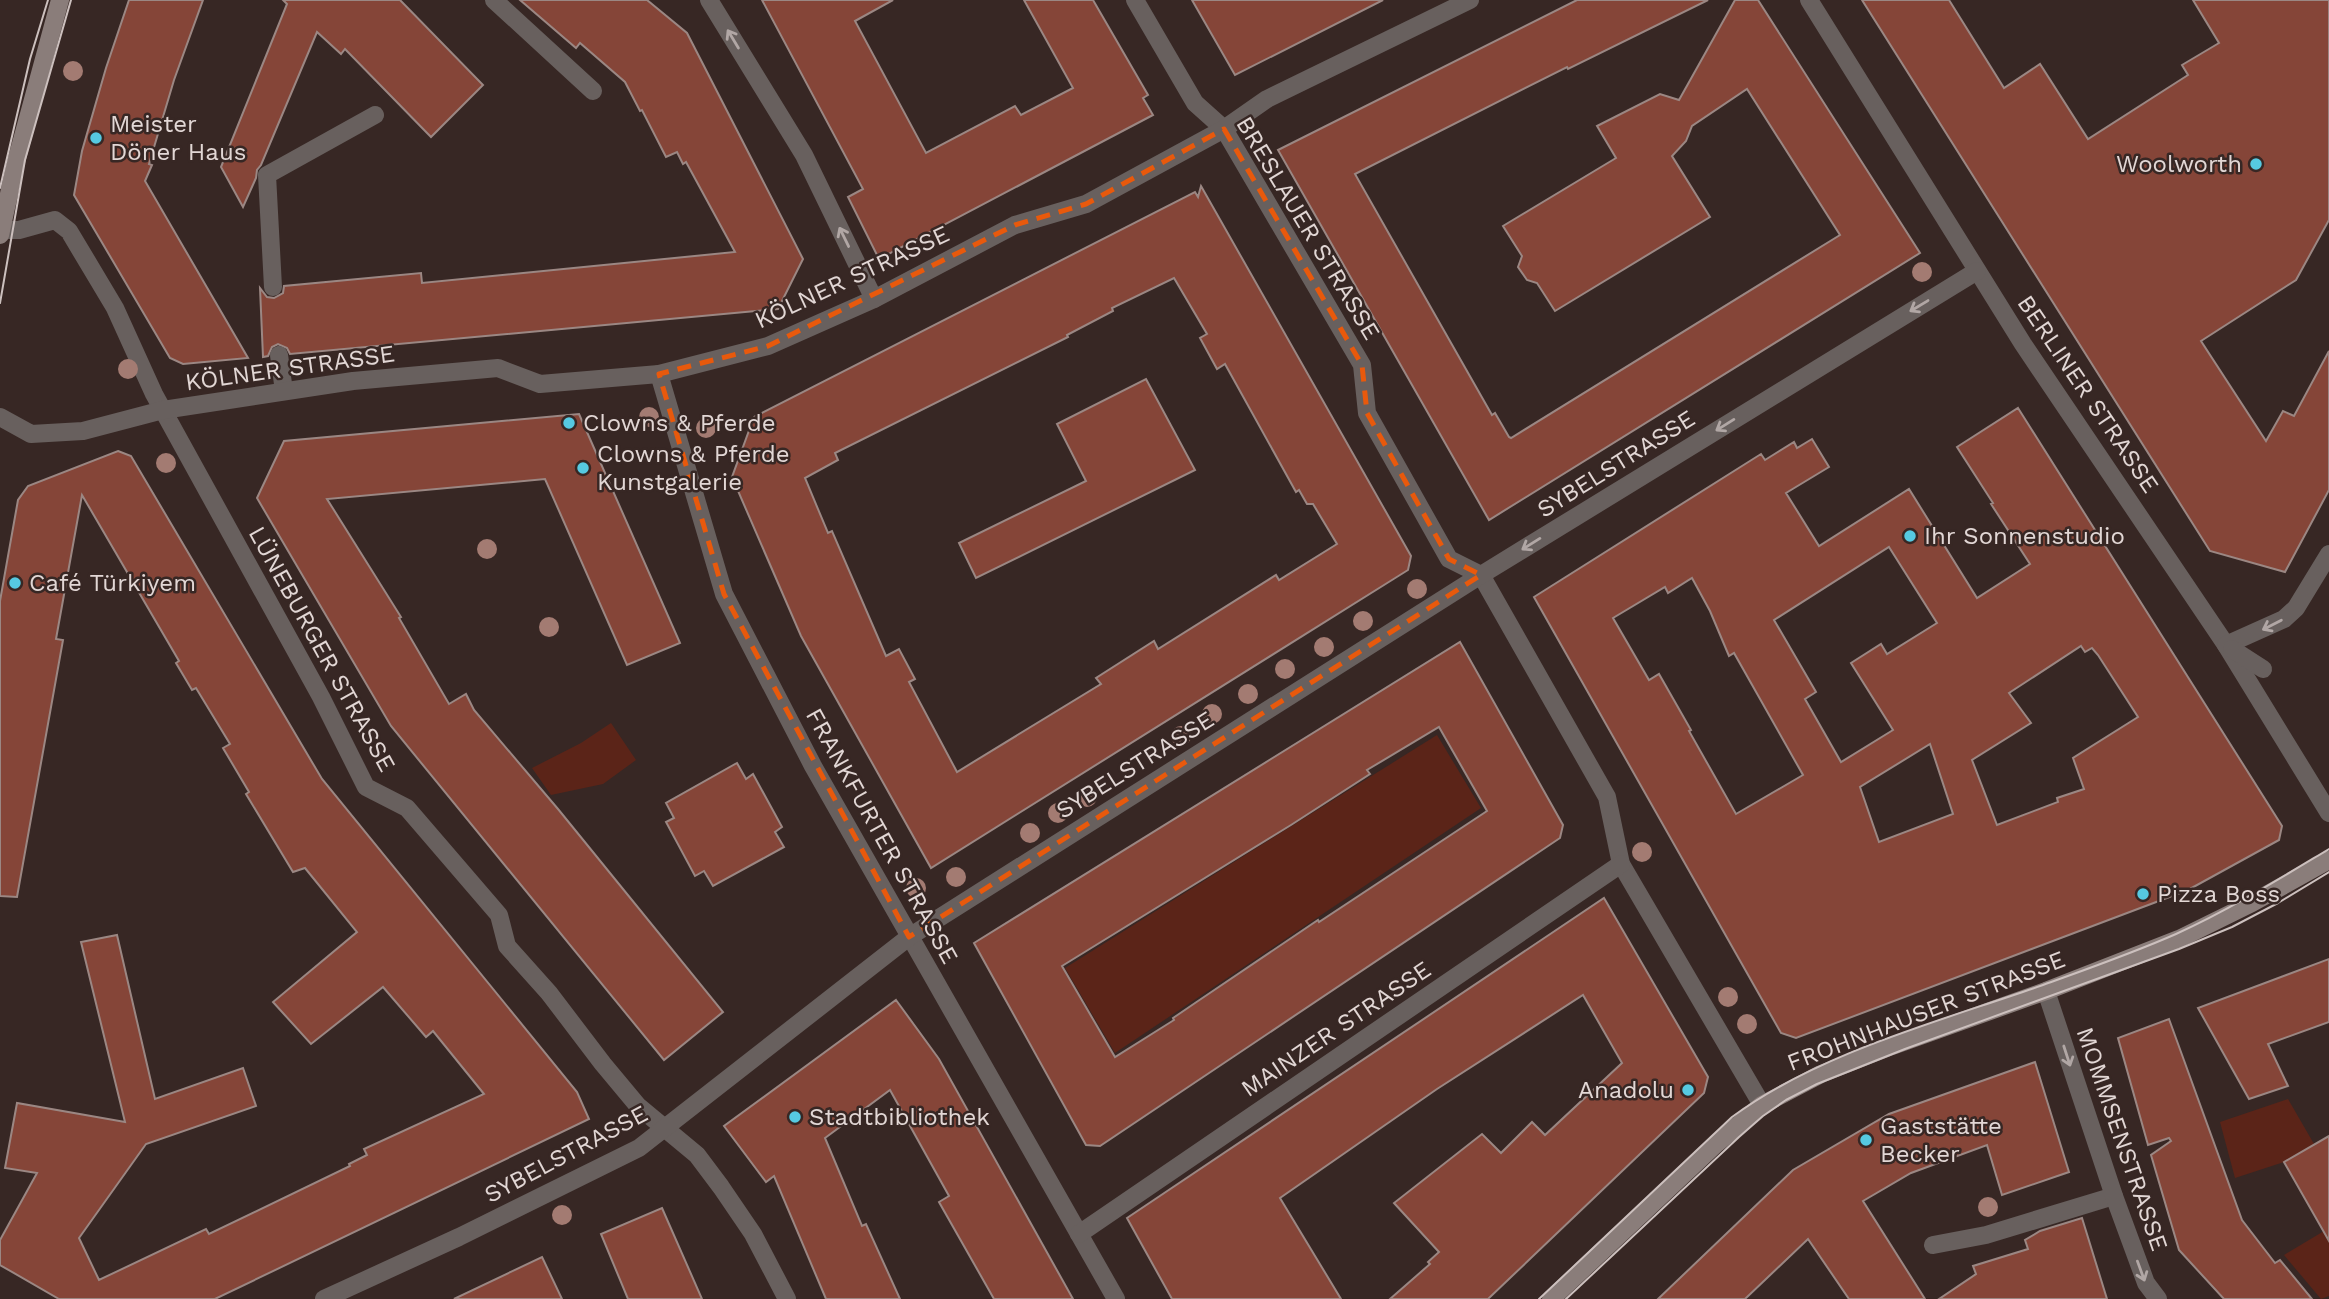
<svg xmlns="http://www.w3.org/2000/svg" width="2329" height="1299" viewBox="0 0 2329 1299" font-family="'Work Sans',sans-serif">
  <rect width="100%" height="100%" fill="#372724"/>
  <!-- green -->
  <g fill="#5b2418">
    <path d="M 611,723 L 636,760 L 603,784 L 551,795 L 532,768 L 581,743 Z"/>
    <path d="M 1437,735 L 1481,808 L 1115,1053 L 1065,968 Z"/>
    <path d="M 2288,1099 L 2314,1144 L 2284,1162 L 2235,1178 L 2220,1122 Z"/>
    <path d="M 2329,1228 L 2329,1296 L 2321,1299 L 2284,1255 Z"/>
  </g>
  <!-- building -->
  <g fill="#854538" stroke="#9b8783" stroke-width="2" fill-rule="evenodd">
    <path d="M 129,0 L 203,0 L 174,80 L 149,164 L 152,165 L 145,181 L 248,358 L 183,364 L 170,358 L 74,195 L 82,151 L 106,68 Z"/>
    <path d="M 283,0 L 400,0 L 483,85 L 431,137 L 345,49 L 341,54 L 317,32 L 261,165 L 257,170 L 256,178 L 243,207 L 221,167 L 287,4 Z"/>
    <path d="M 520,0 L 647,0 L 687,33 L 803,259 L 778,309 L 290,354 L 287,348 L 278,344 L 272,347 L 268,356 L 263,357 L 260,288 L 267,297 L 274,298 L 283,293 L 284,286 L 421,273 L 422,283 L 735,252 L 686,162 L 683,164 L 677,152 L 666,157 L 642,110 L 640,111 L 625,82 L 580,43 L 576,48 Z"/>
    <path d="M 762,0 L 893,0 L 855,21 L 926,153 L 1015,106 L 1021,115 L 1073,88 L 1024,0 L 1093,0 L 1148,95 L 1143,98 L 1153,115 L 879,259 L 848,197 L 863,189 Z"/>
    <path d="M 1192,0 L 1383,0 L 1235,75 Z"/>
    <path d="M 1577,0 L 1708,0 L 1568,69 L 1567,67 L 1355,174 L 1492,415 L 1495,413 L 1509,437 L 1511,438 L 1840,235 L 1747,89 L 1692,126 L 1686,141 L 1672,156 L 1710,217 L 1555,311 L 1537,283 L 1527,280 L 1518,267 L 1522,256 L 1503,226 L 1616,158 L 1597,126 L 1660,94 L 1679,100 L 1735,0 L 1758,0 L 1920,253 L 1489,520 L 1278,150 Z"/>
    <path d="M 1862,0 L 1949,0 L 2004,88 L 2040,64 L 2088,139 L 2188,75 L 2182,65 L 2219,43 L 2193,0 L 2329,0 L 2329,220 L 2296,280 L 2201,341 L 2266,441 L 2283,411 L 2294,416 L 2329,351 L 2329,490 L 2285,572 L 2210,551 Z"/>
    <path d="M 1201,186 L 1411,556 L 1408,570 L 931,868 L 801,636 L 732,477 L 754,417 L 1195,192 L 1198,197 ZM 1174,278 L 1207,334 L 1200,338 L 1217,369 L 1225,364 L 1296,492 L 1299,490 L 1307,504 L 1313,504 L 1337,544 L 1279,580 L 1276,575 L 1158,649 L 1154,641 L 1096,678 L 1101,684 L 957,772 L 909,682 L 915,679 L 899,649 L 886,656 L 832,531 L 828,533 L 805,478 L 838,460 L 835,453 L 1068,337 L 1067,335 L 1113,311 L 1112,308 Z"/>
    <path d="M 1146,379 L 1195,470 L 976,578 L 959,543 L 1086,481 L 1057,424 Z"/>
    <path d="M 2018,408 L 2282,826 L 2279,840 L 2188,890 L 1796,1038 L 1781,1033 L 1534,597 L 1761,454 L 1765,460 L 1794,442 L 1797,448 L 1812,439 L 1829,467 L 1786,493 L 1819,546 L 1909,489 L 1977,598 L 2030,564 L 1991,504 L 1993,503 L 1957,447 ZM 1889,547 L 1937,623 L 1887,654 L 1881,644 L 1851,663 L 1893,730 L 1841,762 L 1805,699 L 1816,692 L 1774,620 ZM 1692,578 L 1710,611 L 1729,656 L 1734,653 L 1803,775 L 1736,814 L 1689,731 L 1691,730 L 1659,674 L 1649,680 L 1613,618 L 1665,587 L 1668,593 ZM 2081,646 L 2085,652 L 2092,648 L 2098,655 L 2138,717 L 2073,758 L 2084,789 L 2057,798 L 2058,802 L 1997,825 L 1972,760 L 2031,723 L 2009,693 ZM 1930,744 L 1953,814 L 1879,842 L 1860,787 Z"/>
    <path d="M 579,414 L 680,643 L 627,665 L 545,479 L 327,499 L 401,617 L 399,618 L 449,704 L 466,694 L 474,710 L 558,809 L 723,1012 L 664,1060 L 391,726 L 257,498 L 284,441 Z"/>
    <path d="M 118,451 L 131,456 L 322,779 L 577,1092 L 589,1119 L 215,1299 L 59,1299 L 0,1265 L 0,1240 L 37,1173 L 5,1168 L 17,1103 L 125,1122 L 81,942 L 117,935 L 155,1099 L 243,1068 L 256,1106 L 146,1144 L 79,1238 L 99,1280 L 206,1229 L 209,1234 L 350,1166 L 349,1164 L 367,1155 L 364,1149 L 484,1094 L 433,1031 L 426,1037 L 383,987 L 311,1044 L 273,1002 L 357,932 L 305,868 L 293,872 L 246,794 L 249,792 L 223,748 L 230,744 L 196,688 L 192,690 L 176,663 L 179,661 L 82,495 L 56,639 L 63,640 L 17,897 L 0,896 L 0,601 L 18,500 L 28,486 Z"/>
    <path d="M 1460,642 L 1563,825 L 1560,838 L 1100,1146 L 1086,1145 L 974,943 ZM 1439,727 L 1487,811 L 1319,922 L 1318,920 L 1198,1001 L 1173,1018 L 1174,1020 L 1115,1057 L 1062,966 L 1291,825 L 1370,774 L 1367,770 Z"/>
    <path d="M 737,763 L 746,779 L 753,774 L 782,827 L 775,832 L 784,847 L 713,886 L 704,871 L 695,876 L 666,822 L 674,818 L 666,803 Z"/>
    <path d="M 1604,898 L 1708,1077 L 1704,1093 L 1488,1299 L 1390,1299 L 1430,1264 L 1428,1262 L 1439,1252 L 1394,1203 L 1482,1134 L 1501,1153 L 1532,1122 L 1545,1135 L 1622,1063 L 1583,995 L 1437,1089 L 1280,1198 L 1341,1299 L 1172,1299 L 1127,1218 Z"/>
    <path d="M 2329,959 L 2329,1022 L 2268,1044 L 2288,1086 L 2249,1099 L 2198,1008 Z"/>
    <path d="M 896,1000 L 939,1059 L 1073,1299 L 994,1299 L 939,1202 L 949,1196 L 890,1090 L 825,1138 L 862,1226 L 866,1224 L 900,1299 L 826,1299 L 774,1176 L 766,1182 L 724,1126 Z"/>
    <path d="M 2169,1019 L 2242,1220 L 2275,1263 L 2280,1260 L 2312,1299 L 2224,1299 L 2179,1250 L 2151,1155 L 2171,1141 L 2169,1138 L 2148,1145 L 2118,1038 Z"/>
    <path d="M 2035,1062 L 2069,1172 L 2002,1195 L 1987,1145 L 1911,1173 L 1863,1201 L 1925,1299 L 1849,1299 L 1808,1239 L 1745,1299 L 1658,1299 L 1793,1170 L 1889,1114 Z"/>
    <path d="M 2329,1136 L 2329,1241 L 2284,1162 Z"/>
    <path d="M 662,1208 L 702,1299 L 628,1299 L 601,1234 Z"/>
    <path d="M 2082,1218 L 2107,1299 L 1939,1299 L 1976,1274 L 1973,1266 L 2028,1249 L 2025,1240 L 2040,1231 Z"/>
    <path d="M 542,1257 L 562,1299 L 454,1299 Z"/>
  </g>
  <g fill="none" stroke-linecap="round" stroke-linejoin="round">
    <!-- lane -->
    <g stroke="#68605e" stroke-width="18">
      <path d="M 494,0 L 593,91"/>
      <path d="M 273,287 L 267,175 L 375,115"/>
      <path d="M 279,355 L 284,391"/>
      <path d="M 1933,1245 L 1986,1235 L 2114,1196"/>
    </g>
    <!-- street -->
    <g stroke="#68605e" stroke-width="18">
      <path d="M 709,0 L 804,155 L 874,299"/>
      <path d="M 1135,0 L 1195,103 L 1224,129 L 1362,365 L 1367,413 L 1449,559 L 1481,575 L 1607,797 L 1621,864 L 1762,1105"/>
      <path d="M 1809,0 L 2023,344 L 2226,645 L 2329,813"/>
      <path d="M 1,230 L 19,230 L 55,220 L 69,231 L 115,308 L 154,394 L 321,697 L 366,787 L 407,808 L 499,915 L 507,946 L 549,993 L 603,1064 L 638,1106 L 697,1155 L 721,1187 L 753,1234 L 787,1299"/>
      <path d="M 659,374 L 724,594 L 813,766 L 1116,1299"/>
      <path d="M 0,417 L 31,434 L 83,431 L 163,410 L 353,381 L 498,368 L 540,384 L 659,374 L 768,346 L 874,299 L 1015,225 L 1086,204 L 1224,129 L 1267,99 L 1470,0"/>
      <path d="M 2226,645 L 2284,619 L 2296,608 L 2329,554"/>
      <path d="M 2232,649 L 2263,669"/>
      <path d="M 2046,991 L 2114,1196 L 2146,1283 L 2158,1299"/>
      <path d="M 1079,1234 L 1621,864"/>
      <path d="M 324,1299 L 459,1237 L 639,1148 L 909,937 L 1481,575 L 1977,271"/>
    </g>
    <!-- secondary -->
    <g stroke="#8a7d7a" stroke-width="18">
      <path d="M 0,235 L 16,162 L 60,0"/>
      <path d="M 1551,1299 L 1717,1143 L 1762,1105 L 1821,1074 L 1892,1046 L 2046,991 L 2179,939 L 2252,903 L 2329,860"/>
    </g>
    <!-- tram -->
    <g stroke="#ccc0be" stroke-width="2">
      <path d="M 0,188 L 30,59 L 48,0"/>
      <path d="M 0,303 L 25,160 L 71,0"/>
      <path d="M 1539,1299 L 1732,1117 C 1820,1052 1941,1021 2043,985 C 2087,969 2133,953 2176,934 C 2229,910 2279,879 2329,849"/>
      <path d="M 1566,1299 L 1739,1137 L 1763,1116 L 1786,1100 L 1817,1084 L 1905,1049 L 2179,949 L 2232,927 L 2278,903 L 2329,872"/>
    </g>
  </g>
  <!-- trees -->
  <g fill="#a37b72">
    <circle cx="73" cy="71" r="10"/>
    <circle cx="1922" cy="272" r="10"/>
    <circle cx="128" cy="369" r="10"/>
    <circle cx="649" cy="417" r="10"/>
    <circle cx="706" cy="428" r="10"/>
    <circle cx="166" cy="463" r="10"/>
    <circle cx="487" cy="549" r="10"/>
    <circle cx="1417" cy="589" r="10"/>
    <circle cx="1363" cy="621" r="10"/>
    <circle cx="549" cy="627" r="10"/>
    <circle cx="1324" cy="647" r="10"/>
    <circle cx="1285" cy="669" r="10"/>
    <circle cx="1248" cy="694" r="10"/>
    <circle cx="1212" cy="714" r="10"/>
    <circle cx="1181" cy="736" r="10"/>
    <circle cx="1087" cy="797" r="10"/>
    <circle cx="1058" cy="813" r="10"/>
    <circle cx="1030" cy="833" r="10"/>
    <circle cx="1642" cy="852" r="10"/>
    <circle cx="956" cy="877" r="10"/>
    <circle cx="916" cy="888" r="10"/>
    <circle cx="1728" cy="997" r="10"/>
    <circle cx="1747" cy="1024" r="10"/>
    <circle cx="1988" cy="1207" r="10"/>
    <circle cx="562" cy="1215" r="10"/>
  </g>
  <!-- one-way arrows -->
  <defs><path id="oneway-shaft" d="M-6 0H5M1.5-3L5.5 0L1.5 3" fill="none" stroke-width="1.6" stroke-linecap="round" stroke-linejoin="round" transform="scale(1.75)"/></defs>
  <g stroke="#b1a7a5">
    <use href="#oneway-shaft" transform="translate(733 39) rotate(-121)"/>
    <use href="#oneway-shaft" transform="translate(844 237) rotate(-116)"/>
    <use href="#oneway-shaft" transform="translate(1919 306) rotate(149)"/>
    <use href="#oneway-shaft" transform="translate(1725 425) rotate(148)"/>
    <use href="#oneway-shaft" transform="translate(1531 544) rotate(148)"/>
    <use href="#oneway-shaft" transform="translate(2272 625) rotate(153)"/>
    <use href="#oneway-shaft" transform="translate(2067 1056) rotate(72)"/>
    <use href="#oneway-shaft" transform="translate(2141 1271) rotate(70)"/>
  </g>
  <!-- marked area -->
  <path fill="none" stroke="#e8590c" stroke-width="5" stroke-dasharray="14 9" stroke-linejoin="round" d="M 1224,129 L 1362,365 L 1367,413 L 1449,559 L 1481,575 L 909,937 L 724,594 L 659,374 L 768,346 L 1015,225 L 1086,204 Z"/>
  <!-- markers -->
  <g fill="#56c9e1" stroke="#372724" stroke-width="2.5">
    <circle cx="96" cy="138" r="7"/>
    <circle cx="2256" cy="164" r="7"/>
    <circle cx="569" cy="423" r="7"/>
    <circle cx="583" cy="468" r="7"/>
    <circle cx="1910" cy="536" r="7"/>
    <circle cx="15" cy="583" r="7"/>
    <circle cx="2143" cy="894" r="7"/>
    <circle cx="1688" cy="1090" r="7"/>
    <circle cx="795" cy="1117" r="7"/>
    <circle cx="1866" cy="1140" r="7"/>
  </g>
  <g text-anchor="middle" stroke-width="5" stroke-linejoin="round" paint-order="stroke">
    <!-- poi labels -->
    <g font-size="24" fill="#e2d7d5" stroke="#372724" text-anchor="start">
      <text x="110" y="132">Meister<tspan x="110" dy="28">Döner Haus</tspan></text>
      <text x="2242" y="172" text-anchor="end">Woolworth</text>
      <text x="583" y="431">Clowns &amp; Pferde</text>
      <text x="597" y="462">Clowns &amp; Pferde<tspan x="597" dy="28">Kunstgalerie</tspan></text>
      <text x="1924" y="544">Ihr Sonnenstudio</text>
      <text x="29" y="591">Café Türkiyem</text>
      <text x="2157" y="902">Pizza Boss</text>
      <text x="1674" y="1098" text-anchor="end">Anadolu</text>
      <text x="809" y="1125">Stadtbibliothek</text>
      <text x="1880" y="1134">Gaststätte<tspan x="1880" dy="28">Becker</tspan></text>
    </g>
    <!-- street labels -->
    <g font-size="24" fill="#e2d7d5" stroke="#372724">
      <text transform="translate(1308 228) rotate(59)" y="8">BRESLAUER STRASSE</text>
      <text transform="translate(852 277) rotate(-25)" y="8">KÖLNER STRASSE</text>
      <text transform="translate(290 368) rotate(-8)" y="8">KÖLNER STRASSE</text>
      <text transform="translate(2088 394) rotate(56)" y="8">BERLINER STRASSE</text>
      <text transform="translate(1616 464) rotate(-32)" y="8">SYBELSTRASSE</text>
      <text transform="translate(322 649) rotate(61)" y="8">LÜNEBURGER STRASSE</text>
      <text transform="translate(1135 765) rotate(-32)" y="8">SYBELSTRASSE</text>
      <text transform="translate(882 836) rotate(61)" y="8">FRANKFURTER STRASSE</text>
      <text transform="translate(1926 1011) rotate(-21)" y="8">FROHNHAUSER STRASSE</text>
      <text transform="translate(1336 1029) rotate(-34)" y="8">MAINZER STRASSE</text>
      <text transform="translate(2122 1139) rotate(71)" y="8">MOMMSENSTRASSE</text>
      <text transform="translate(566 1154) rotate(-28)" y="8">SYBELSTRASSE</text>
    </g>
  </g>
</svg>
